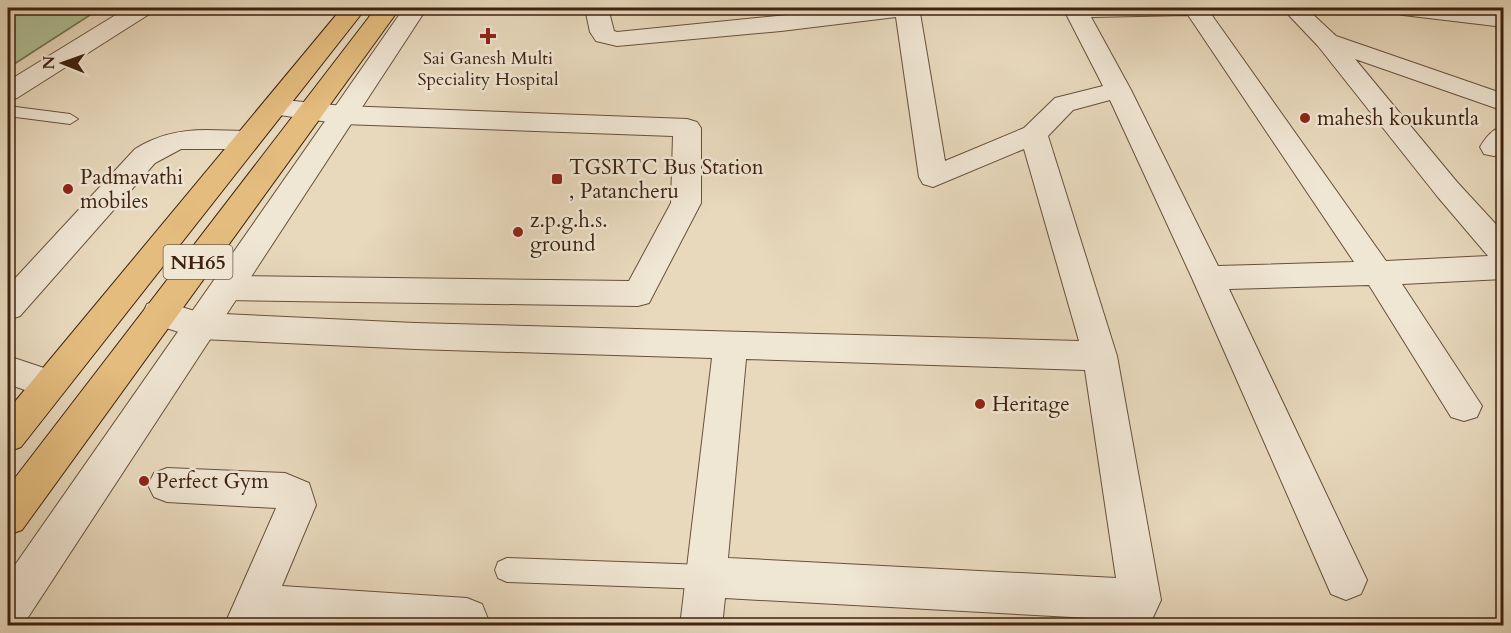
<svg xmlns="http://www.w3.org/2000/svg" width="1511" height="633" viewBox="0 0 1511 633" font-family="Cardo,serif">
  <rect width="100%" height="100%" fill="#e8d9bd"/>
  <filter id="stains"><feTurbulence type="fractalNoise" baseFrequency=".00333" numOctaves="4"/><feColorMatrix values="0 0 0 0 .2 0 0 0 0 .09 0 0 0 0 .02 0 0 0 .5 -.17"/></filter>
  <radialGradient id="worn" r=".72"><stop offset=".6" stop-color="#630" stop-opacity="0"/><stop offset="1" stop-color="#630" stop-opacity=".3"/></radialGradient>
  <!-- green -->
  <path fill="#afc096" stroke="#767152" stroke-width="1.5" d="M 8,8 L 101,8 L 8,68 Z"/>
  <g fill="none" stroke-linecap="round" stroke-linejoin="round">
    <defs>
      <g id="service">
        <path d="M 8,106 L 70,114 L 78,119 L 70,124 L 8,116 Z"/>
        <path d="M 507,558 L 705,565 L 714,569 L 717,577 L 714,585 L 705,589 L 507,582 L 498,578 L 495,570 L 498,562 Z"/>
      </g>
      <g id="minor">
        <path d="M 127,8 L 155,8 L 151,13 L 17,98 L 8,100 L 8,81 Z"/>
        <path d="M 585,8 L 608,8 L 614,31 L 617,32 L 858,8 L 923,8 L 920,13 L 945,161 L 1024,128 L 1055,98 L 1103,86 L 1063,8 L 1217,8 L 1211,14 L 1386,261 L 1488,256 L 1437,196 L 1318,46 L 1282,8 L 1306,8 L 1336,36 L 1504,94 L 1504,111 L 1355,59 L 1457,182 L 1504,233 L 1504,279 L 1402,284 L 1482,406 L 1477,417 L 1464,421 L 1451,417 L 1369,285 L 1229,289 L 1367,580 L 1361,594 L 1346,600 L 1331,594 L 1192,278 L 1110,100 L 1073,110 L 1048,136 L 1117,356 L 1161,600 L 1149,626 L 1106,626 L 1109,619 L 725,598 L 722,626 L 680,626 L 712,358 L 415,349 L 201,339 L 147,322 L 143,313 L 147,304 L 159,300 L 201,313 L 415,323 L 1079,341 L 1024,149 L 933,187 L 923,184 L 919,177 L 896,17 L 781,31 L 617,46 L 596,41 L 590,32 ZM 1188,15 L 1354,262 L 1218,266 L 1131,90 L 1091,17 ZM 746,359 L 1085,370 L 1116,578 L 728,558 Z"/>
        <path d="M 1391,8 L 1459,8 L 1504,13 L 1504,27 L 1403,15 L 1395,13 Z"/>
        <path d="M 274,99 L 343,106 L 687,119 L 697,122 L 701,128 L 701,203 L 649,303 L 638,306 L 227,300 L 216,297 L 211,288 L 216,279 L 227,276 L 629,281 L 671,203 L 673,136 L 343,124 L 265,113 L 261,107 L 265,101 Z"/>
        <path d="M 1504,126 L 1504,154 L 1494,156 L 1484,154 L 1480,147 C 1486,137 1492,129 1504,126 Z"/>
        <path d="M 206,130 L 246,131 L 256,134 L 260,140 L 256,146 L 246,149 L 181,149 L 155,163 L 20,316 L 8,320 L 8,286 L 135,149 C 157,135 180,130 206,130 Z"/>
        <path d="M 8,356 L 62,374 L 68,384 L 62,394 L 50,399 L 8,384 Z"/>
        <path d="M 167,468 L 285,473 L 309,483 L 316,505 L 282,586 L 467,598 L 482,604 L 488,619 L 485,626 L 224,626 L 276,508 L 167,502 L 154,497 L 148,485 L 154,473 Z"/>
      </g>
      <path id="tertiary" d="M 404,8 L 427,8 L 23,625 L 8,626 L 8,575 Z"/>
      <g id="trunk">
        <path d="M 342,8 L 366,8 L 21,447 L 8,452 L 8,410 Z"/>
        <path d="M 376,8 L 400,8 L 22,530 L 8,535 L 8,487 Z"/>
      </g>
    </defs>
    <!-- service casing -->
    <use href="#service" stroke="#68503a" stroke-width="2"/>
    <!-- minor casing -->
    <use href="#minor" stroke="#68503a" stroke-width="2"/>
    <!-- tertiary casing -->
    <use href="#tertiary" stroke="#68503a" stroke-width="2"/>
    <!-- trunk casing -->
    <use href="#trunk" stroke="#3e220f" stroke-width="2"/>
    <!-- service -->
    <use href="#service" fill="#f0e6d4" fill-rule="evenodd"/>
    <!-- minor -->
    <use href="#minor" fill="#f0e6d4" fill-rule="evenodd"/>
    <!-- tertiary -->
    <use href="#tertiary" fill="#f0e6d4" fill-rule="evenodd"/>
    <!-- trunk -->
    <use href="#trunk" fill="#e4bc7e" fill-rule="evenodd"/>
  </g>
  <!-- markers -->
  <g fill="#8f2418" stroke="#f0e6d4" stroke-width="2">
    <path d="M485 27h6v6h6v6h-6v6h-6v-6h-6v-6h6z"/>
    <circle cx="1305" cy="118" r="6"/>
    <rect x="551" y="173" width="12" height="12" rx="3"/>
    <circle cx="68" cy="189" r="6"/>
    <circle cx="518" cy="232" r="6"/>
    <circle cx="980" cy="404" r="6"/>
    <circle cx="144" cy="481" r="6"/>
  </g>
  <g text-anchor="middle" stroke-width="5" stroke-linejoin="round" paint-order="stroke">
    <!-- far-poi labels -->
    <g font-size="18" fill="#3e220f" stroke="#f0e6d4">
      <text x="488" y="64">Sai Ganesh Multi<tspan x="488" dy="21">Speciality Hospital</tspan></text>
    </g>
    <!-- shield labels -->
    <rect fill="#f0e6d4" stroke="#735d4a" stroke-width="1.5" x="163.5" y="245" width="69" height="34" rx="4.5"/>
    <g font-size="20" font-weight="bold" fill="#3e220f">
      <text x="198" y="269">NH65</text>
    </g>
    <!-- poi labels -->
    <g font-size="21" fill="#3e220f" stroke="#f0e6d4" text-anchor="start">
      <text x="1317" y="125">mahesh koukuntla</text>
      <text x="569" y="174">TGSRTC Bus Station<tspan x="569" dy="24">, Patancheru</tspan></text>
      <text x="80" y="184">Padmavathi<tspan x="80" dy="24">mobiles</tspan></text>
      <text x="530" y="227">z.p.g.h.s.<tspan x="530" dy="24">ground</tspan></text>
      <text x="992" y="411">Heritage</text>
      <text x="156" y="488">Perfect Gym</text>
    </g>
  </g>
  <!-- margin -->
  <rect width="1511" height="633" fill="none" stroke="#e8d9bd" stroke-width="30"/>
  <rect x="9" y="9" width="1493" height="615" fill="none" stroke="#3e220f" stroke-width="3"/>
  <rect x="15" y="15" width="1481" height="603" fill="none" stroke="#3e220f" stroke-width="1.5"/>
  <!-- north arrow -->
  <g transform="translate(63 63) rotate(271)" stroke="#f0e6d4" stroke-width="4.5" paint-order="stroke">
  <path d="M0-4.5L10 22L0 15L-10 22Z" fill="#3e220f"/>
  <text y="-9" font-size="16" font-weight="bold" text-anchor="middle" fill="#3e220f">N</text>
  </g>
  <rect width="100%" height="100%" filter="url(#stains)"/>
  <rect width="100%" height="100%" fill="url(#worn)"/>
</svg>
